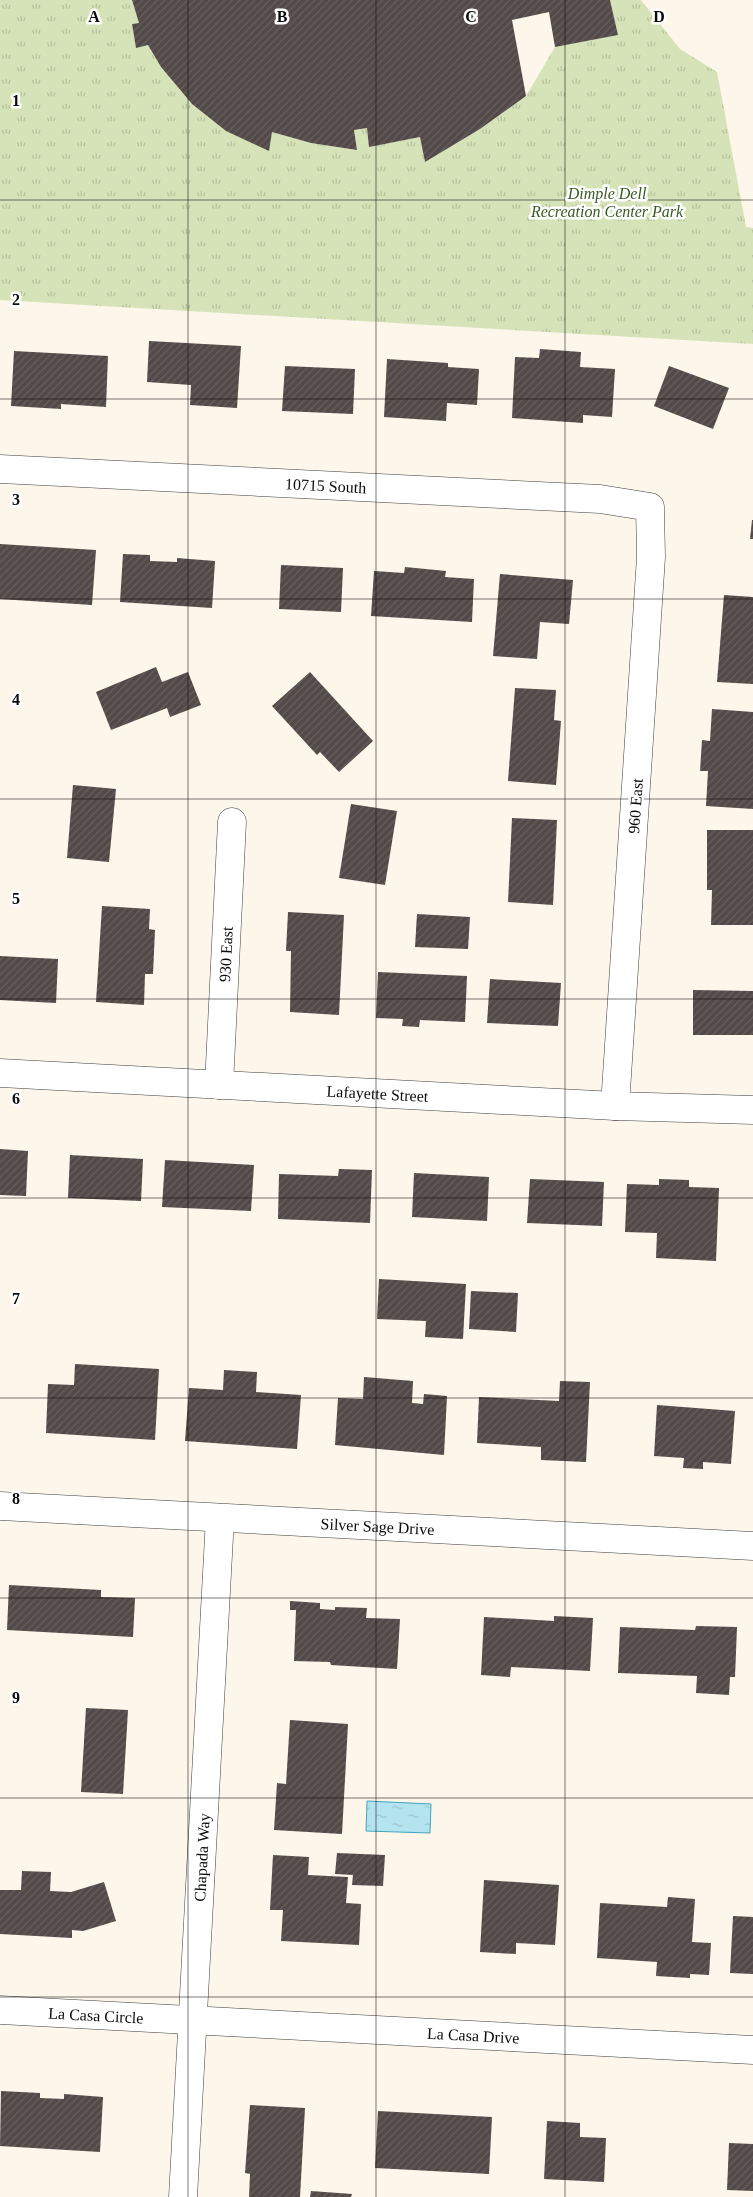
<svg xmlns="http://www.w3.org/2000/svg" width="753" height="2197" viewBox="0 0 753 2197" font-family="'Times New Roman',serif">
  <defs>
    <pattern id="park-tufts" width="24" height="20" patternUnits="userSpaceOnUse" patternTransform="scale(1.25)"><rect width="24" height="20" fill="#d6e3b8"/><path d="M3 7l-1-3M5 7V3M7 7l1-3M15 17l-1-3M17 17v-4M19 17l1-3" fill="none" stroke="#b6c19d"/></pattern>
    <pattern id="water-ripples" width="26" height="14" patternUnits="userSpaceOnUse" patternTransform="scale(1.25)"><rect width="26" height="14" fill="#b4e4ef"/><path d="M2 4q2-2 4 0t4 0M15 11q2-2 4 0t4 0" fill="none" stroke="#99c2cc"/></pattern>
    <pattern id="building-hatch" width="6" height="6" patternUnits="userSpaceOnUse" patternTransform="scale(1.25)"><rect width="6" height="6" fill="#524a48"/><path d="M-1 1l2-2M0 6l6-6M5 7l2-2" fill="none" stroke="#66605e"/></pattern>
  </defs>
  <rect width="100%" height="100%" fill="#fdf6ea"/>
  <!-- park -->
  <path fill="url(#park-tufts)" d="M 0,0 L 132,0 L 139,23 L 132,24 L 136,47 L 148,45 L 161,67 L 192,104 L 226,131 L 272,132 L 311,143 L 357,150 L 354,130 L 367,128 L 370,146 L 420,137 L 425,162 L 480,129 L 526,96 L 555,47 L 618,35 L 610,0 L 641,0 L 680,49 L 717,72 L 746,227 L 753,228 L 753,344 L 0,300 Z"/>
  <!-- water -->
  <path fill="url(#water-ripples)" stroke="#43a4bf" d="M 367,1801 L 431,1804 L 430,1833 L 366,1831 Z"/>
  <!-- building -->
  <g fill="url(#building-hatch)">
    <path d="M 132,0 L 610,0 L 618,35 L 555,47 L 549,12 L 512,20 L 526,96 L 480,129 L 425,162 L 420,137 L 369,147 L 367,128 L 354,130 L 357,150 L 311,143 L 272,132 L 269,151 L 226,131 L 192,104 L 161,67 L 148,45 L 136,48 L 132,24 L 139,23 Z"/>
    <path d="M 149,341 L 241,346 L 237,408 L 190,405 L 191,385 L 147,382 Z"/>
    <path d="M 540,349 L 581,352 L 580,367 L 615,369 L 612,417 L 583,415 L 583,423 L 512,418 L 515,357 L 539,358 Z"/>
    <path d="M 14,351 L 108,356 L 106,407 L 61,404 L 61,409 L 11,406 Z"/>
    <path d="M 387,359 L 448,363 L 448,367 L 479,369 L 477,405 L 447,403 L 446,421 L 384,417 Z"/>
    <path d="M 285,366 L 355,369 L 353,414 L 282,411 Z"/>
    <path d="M 669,366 L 729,388 L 713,429 L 654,406 Z"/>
    <path d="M 752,520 L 753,520 L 753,539 L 750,539 Z"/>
    <path d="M 0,544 L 96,550 L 92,605 L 0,599 Z"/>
    <path d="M 123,554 L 150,555 L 150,561 L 177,562 L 177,558 L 215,561 L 212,608 L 120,602 Z"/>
    <path d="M 281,565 L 343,568 L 341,612 L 279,609 Z"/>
    <path d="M 405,567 L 446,571 L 445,577 L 474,579 L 472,622 L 371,616 L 374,571 L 404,573 Z"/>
    <path d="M 500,574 L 573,580 L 569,624 L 540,622 L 537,659 L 493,656 Z"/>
    <path d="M 724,595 L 753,597 L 753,684 L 717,682 Z"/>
    <path d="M 156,667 L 162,682 L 188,672 L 201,705 L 170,717 L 167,708 L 111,730 L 96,692 Z"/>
    <path d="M 310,672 L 373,741 L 339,772 L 320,752 L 317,755 L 272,706 Z"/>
    <path d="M 515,688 L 556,690 L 554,720 L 561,721 L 556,785 L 508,781 Z"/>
    <path d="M 712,709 L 753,712 L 753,809 L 706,806 L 708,771 L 700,771 L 702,740 L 710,741 Z"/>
    <path d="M 73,785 L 116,789 L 109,862 L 67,858 Z"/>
    <path d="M 351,804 L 397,811 L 385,885 L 339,878 Z"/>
    <path d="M 512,818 L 557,820 L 553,905 L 508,902 Z"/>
    <path d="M 707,830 L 753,830 L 753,925 L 711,925 L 712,890 L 707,890 Z"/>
    <path d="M 102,906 L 150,909 L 149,929 L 155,930 L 153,974 L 145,974 L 144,1005 L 96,1002 Z"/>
    <path d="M 288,912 L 344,915 L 339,1015 L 290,1012 L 291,951 L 286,951 Z"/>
    <path d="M 417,914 L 470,917 L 468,949 L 415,947 Z"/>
    <path d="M 0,956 L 58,959 L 56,1003 L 0,1000 Z"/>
    <path d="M 378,972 L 467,976 L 465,1022 L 420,1020 L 419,1027 L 402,1026 L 403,1019 L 376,1018 Z"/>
    <path d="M 490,979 L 561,983 L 558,1026 L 487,1023 Z"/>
    <path d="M 693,990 L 753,991 L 753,1035 L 693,1035 Z"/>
    <path d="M 0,1149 L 28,1151 L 26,1196 L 0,1195 Z"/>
    <path d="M 70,1155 L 143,1159 L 141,1201 L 68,1198 Z"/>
    <path d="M 165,1160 L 254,1165 L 251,1211 L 162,1207 Z"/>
    <path d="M 339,1169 L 372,1170 L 370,1223 L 278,1219 L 279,1174 L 338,1176 Z"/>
    <path d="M 414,1173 L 489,1177 L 487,1221 L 412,1217 Z"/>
    <path d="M 530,1179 L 604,1182 L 602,1226 L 527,1223 Z"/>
    <path d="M 659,1179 L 689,1180 L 689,1187 L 719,1188 L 716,1261 L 656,1258 L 657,1233 L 625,1232 L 627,1184 L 659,1185 Z"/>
    <path d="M 379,1279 L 466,1284 L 463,1339 L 425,1337 L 426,1321 L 377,1319 Z"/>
    <path d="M 471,1291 L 518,1293 L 516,1332 L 469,1329 Z"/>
    <path d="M 75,1364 L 159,1369 L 155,1440 L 46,1433 L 48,1384 L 74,1385 Z"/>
    <path d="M 224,1370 L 257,1372 L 256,1392 L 301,1395 L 297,1449 L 185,1441 L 189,1388 L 223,1390 Z"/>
    <path d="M 364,1377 L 413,1381 L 412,1403 L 423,1404 L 424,1394 L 447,1396 L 444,1455 L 335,1445 L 338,1398 L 363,1399 Z"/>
    <path d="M 560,1381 L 590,1382 L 586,1462 L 541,1460 L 541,1447 L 477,1443 L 479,1397 L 559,1401 Z"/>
    <path d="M 657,1405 L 735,1411 L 731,1464 L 703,1462 L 703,1469 L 683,1468 L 684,1458 L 654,1456 Z"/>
    <path d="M 9,1585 L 101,1590 L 101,1597 L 135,1598 L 133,1637 L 7,1630 Z"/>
    <path d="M 290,1601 L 320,1603 L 320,1609 L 335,1610 L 335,1607 L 367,1608 L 366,1618 L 400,1619 L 397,1669 L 331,1665 L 330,1662 L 294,1661 L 296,1610 L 290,1610 Z"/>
    <path d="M 554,1616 L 593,1618 L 590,1671 L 511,1667 L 510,1677 L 481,1675 L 484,1617 L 554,1621 Z"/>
    <path d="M 696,1626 L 737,1627 L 735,1677 L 730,1677 L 729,1695 L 696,1693 L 697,1676 L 618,1673 L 620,1627 L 695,1630 Z"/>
    <path d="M 86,1708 L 128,1710 L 123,1794 L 81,1792 Z"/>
    <path d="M 290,1720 L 348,1724 L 342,1834 L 274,1830 L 277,1783 L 286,1784 Z"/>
    <path d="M 337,1853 L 385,1855 L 383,1886 L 352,1885 L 353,1875 L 335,1874 Z"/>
    <path d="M 273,1855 L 309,1857 L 308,1875 L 348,1877 L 346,1903 L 361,1904 L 359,1945 L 281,1941 L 283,1910 L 270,1910 Z"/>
    <path d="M 22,1871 L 51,1872 L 50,1891 L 71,1892 L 104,1882 L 116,1921 L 83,1931 L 72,1930 L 72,1938 L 0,1934 L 0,1890 L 21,1890 Z"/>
    <path d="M 484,1880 L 559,1885 L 555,1945 L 516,1943 L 516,1954 L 480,1952 Z"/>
    <path d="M 668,1897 L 695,1899 L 692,1942 L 711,1943 L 709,1975 L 690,1974 L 690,1978 L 656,1976 L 657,1962 L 597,1958 L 600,1903 L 667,1907 Z"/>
    <path d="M 733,1916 L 753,1917 L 753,1974 L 730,1973 Z"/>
    <path d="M 1,2091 L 40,2093 L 40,2098 L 64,2099 L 64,2094 L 103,2097 L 100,2152 L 0,2146 Z"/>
    <path d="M 250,2105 L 305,2108 L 300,2197 L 249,2197 L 250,2174 L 245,2173 Z"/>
    <path d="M 378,2111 L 492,2117 L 489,2174 L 375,2168 Z"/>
    <path d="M 547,2121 L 580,2123 L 580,2137 L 606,2138 L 604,2182 L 544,2179 Z"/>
    <path d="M 729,2143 L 753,2144 L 753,2191 L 727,2190 Z"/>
    <path d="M 311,2191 L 352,2194 L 351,2197 L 310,2197 Z"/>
  </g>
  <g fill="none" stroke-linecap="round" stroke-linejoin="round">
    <defs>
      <g id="minor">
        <path id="s1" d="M 0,469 L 600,499 L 650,507 L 651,557 L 615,1106"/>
        <path id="s2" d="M 0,1073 L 615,1106 L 753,1110"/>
        <path id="s3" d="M 219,1085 L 232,822"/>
        <path id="s4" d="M 0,1506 L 753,1546"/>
        <path id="s5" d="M 0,2010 L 753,2050"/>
        <path id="s6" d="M 183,2197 L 220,1518"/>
      </g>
    </defs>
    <!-- minor casing -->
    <use href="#minor" stroke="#3e3e3e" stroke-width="29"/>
    <!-- minor -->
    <use href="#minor" stroke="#fff" stroke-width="28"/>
  </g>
  <!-- grid -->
  <path fill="none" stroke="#0b0b0b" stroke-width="1" stroke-opacity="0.55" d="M 188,0 L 188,2197M 376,0 L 376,2197M 565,0 L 565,2197M 0,200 L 753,200M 0,399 L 753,399M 0,599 L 753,599M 0,799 L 753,799M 0,999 L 753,999M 0,1198 L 753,1198M 0,1398 L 753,1398M 0,1598 L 753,1598M 0,1798 L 753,1798M 0,1997 L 753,1997"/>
  <g text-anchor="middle" stroke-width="5" stroke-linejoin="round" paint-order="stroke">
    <!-- park labels -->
    <g font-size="16" font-style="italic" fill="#395b22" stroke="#fff">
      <text x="607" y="199">Dimple Dell<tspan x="607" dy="18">Recreation Center Park</tspan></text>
    </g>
    <!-- street labels -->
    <g font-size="16" fill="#0b0b0b" stroke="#fff">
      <text dy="6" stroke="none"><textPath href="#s1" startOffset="326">10715 South</textPath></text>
      <text transform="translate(635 806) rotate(-86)" y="6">960 East</text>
      <text dy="6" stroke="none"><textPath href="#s3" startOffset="131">930 East</textPath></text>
      <text dy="6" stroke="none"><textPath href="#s2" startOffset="378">Lafayette Street</textPath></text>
      <text dy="6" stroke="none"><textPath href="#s4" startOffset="378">Silver Sage Drive</textPath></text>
      <text dy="6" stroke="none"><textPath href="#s6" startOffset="340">Chapada Way</textPath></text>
      <text dy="6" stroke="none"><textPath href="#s5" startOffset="96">La Casa Circle</textPath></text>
      <text dy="6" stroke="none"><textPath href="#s5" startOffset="474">La Casa Drive</textPath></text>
    </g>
  </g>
  <g font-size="16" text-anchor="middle" font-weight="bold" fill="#0b0b0b" stroke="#fff" stroke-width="5" stroke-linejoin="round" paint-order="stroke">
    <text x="94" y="22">A</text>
    <text x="282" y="22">B</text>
    <text x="471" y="22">C</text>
    <text x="659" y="22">D</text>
    <text x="16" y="106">1</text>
    <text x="16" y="305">2</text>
    <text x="16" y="505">3</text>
    <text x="16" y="705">4</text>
    <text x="16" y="904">5</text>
    <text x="16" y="1104">6</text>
    <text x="16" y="1304">7</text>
    <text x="16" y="1504">8</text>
    <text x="16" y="1703">9</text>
  </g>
</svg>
